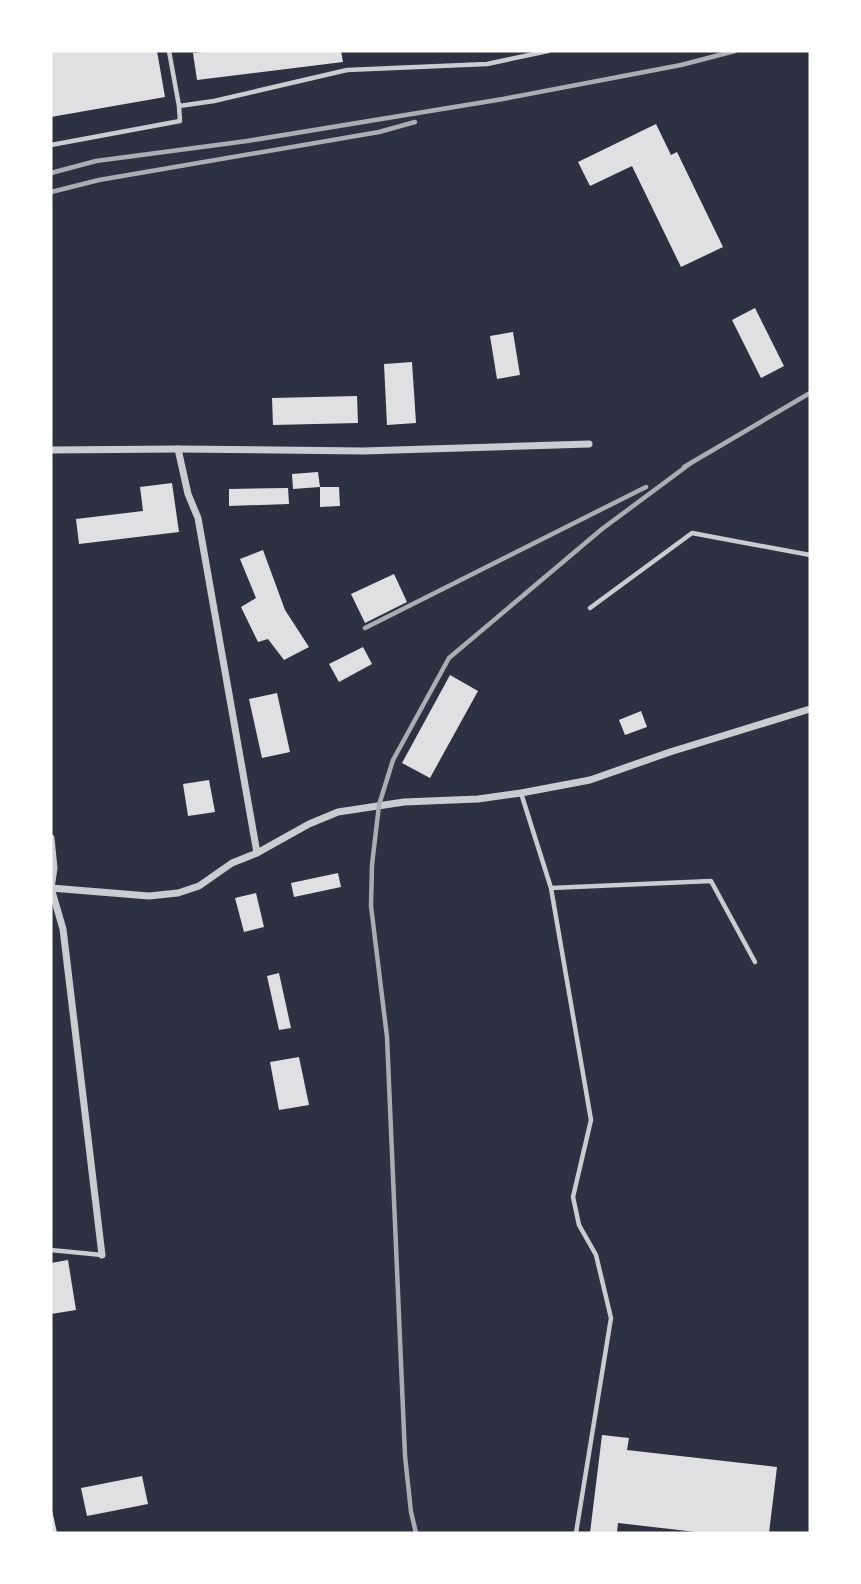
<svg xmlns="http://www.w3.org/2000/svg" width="861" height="1584" viewBox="0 0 861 1584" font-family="'PT Serif',serif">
  <rect width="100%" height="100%" fill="#2d3142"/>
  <!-- building -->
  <g fill="#e0e0e3">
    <path d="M 51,51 L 157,51 L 165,97 L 51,117 Z"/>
    <path d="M 209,51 L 341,51 L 343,62 L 197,80 L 193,53 Z"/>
    <path d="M 656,124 L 671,155 L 677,152 L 723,247 L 681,267 L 632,166 L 590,186 L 578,162 Z"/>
    <path d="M 755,308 L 784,366 L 761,378 L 732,320 Z"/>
    <path d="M 513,332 L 520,375 L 497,379 L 490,336 Z"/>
    <path d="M 412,362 L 416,423 L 387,425 L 384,364 Z"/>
    <path d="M 357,396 L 358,423 L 273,425 L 272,398 Z"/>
    <path d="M 318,472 L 320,487 L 293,489 L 292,474 Z"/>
    <path d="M 172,483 L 179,532 L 79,544 L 76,519 L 143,511 L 140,487 Z"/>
    <path d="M 320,487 L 339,487 L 340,506 L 320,507 Z"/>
    <path d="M 288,488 L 289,504 L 229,506 L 229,489 Z"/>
    <path d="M 263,550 L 285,610 L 309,647 L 284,660 L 268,639 L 258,642 L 241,607 L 256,598 L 240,559 Z"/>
    <path d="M 394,574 L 407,602 L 365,623 L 351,594 Z"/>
    <path d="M 363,647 L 372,664 L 339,682 L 329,664 Z"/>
    <path d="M 450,675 L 478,691 L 430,778 L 402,763 Z"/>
    <path d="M 277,693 L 290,752 L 262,758 L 249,699 Z"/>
    <path d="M 641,711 L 647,727 L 625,735 L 619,720 Z"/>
    <path d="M 209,780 L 215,812 L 188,816 L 183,784 Z"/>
    <path d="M 338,873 L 341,887 L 294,897 L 291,883 Z"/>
    <path d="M 256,893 L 264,927 L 244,932 L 235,898 Z"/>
    <path d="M 279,973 L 291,1028 L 279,1030 L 267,976 Z"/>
    <path d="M 299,1057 L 309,1105 L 279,1110 L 270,1062 Z"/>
    <path d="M 68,1260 L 76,1310 L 51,1314 L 51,1263 Z"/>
    <path d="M 602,1435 L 629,1438 L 627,1450 L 777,1467 L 769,1533 L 705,1533 L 618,1523 L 617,1533 L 590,1533 Z"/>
    <path d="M 142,1476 L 148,1504 L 87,1516 L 81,1488 Z"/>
    <path d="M 51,1510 L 52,1510 L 57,1533 L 51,1533 Z"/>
  </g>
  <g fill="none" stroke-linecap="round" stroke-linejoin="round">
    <!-- service -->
    <g stroke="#caccd0" stroke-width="4.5">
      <path d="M 169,51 L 179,106"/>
      <path d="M 51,145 L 180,121 L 179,106 L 214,101 L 347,70 L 487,64 L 548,51"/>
      <path d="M 590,608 L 692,533 L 810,555"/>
      <path d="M 521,793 L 551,888 L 591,1120 L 573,1197 L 579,1225 L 596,1255 L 611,1318 L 576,1533"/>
      <path d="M 551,888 L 711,881 L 755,962"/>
      <path d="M 51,1250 L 102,1255"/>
    </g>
    <!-- minor -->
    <g stroke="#caccd0" stroke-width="7">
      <path d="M 178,449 L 188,494 L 198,518 L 257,853"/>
      <path d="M 51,450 L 178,449 L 363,451 L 589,444"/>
      <path d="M 51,838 L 54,868 L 51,888 L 63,929 L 102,1255"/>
      <path d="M 51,888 L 149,896 L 178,893 L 199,886 L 232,863 L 257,853 L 309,824 L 338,812 L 404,802 L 478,799 L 521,793 L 590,780 L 670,752 L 810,709"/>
    </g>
    <!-- rail -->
    <g stroke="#abadb3" stroke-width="4.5">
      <path d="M 51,173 L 96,161 L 247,141 L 503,99 L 681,65 L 735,51"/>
      <path d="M 51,192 L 99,180 L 379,132 L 415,122"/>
      <path d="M 684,467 L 810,393"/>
      <path d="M 365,628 L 646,487"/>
      <path d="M 416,1533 L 411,1512 L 405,1456 L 387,1037 L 371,906 L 372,865 L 379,805 L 393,760 L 449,658 L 602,529 L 691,463"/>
    </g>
  </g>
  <!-- border -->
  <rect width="861" height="1584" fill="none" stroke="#ffffff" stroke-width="105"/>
</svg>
